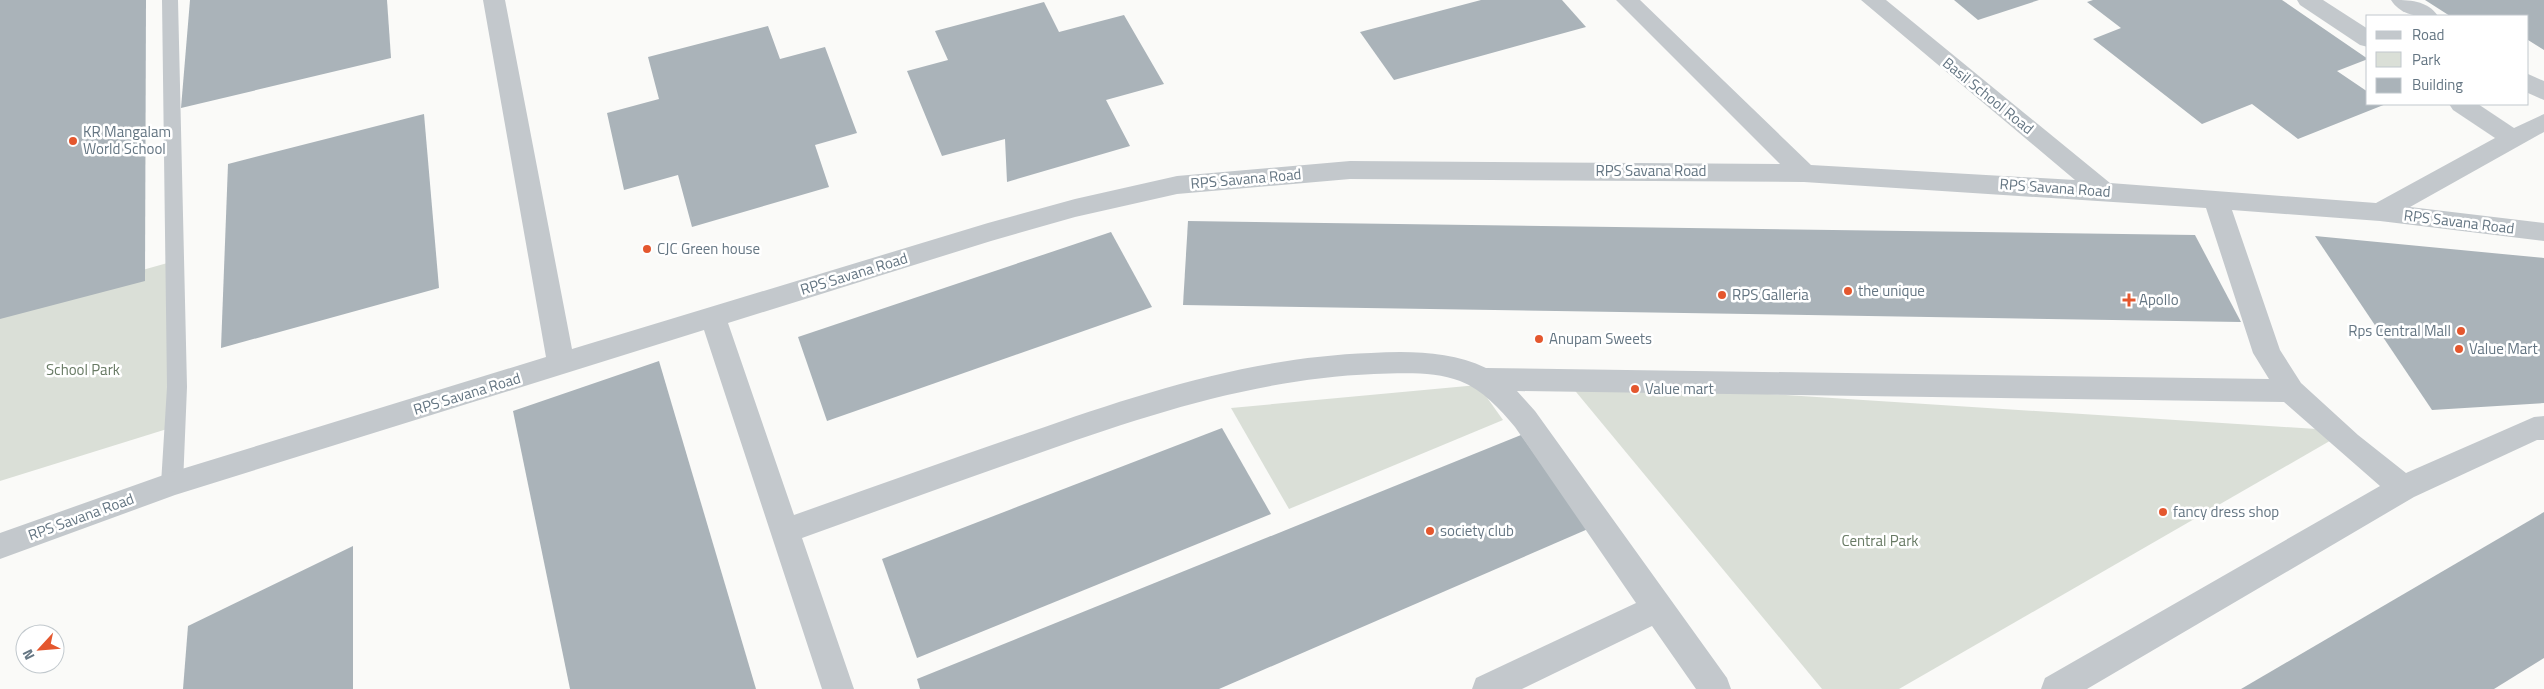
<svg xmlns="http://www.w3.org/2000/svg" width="2544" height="689" viewBox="0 0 2544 689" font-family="'Titillium Web',sans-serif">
  <rect width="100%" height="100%" fill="#fafaf8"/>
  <!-- green -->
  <g fill="#dadfd7">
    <path d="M 171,262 L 167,429 L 0,481 L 0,310 Z"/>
    <path d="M 1567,381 L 2347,431 L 1899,689 L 1822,689 Z"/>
    <path d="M 1478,385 L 1503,420 L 1289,509 L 1231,408 Z"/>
  </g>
  <!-- building -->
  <g fill="#aab3b9">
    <path d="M 0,0 L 146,0 L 145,281 L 0,319 Z"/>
    <path d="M 190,0 L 387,0 L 391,58 L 181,108 Z"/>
    <path d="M 1481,0 L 1562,0 L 1586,27 L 1394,80 L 1360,32 Z"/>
    <path d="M 1954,0 L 2039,0 L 1978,20 Z"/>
    <path d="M 2093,0 L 2282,0 L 2368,59 L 2337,71 L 2368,92 L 2368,104 L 2386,104 L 2298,139 L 2252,104 L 2202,124 L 2093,39 L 2121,28 L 2087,2 Z"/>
    <path d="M 2425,0 L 2544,0 L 2544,50 L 2528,40 L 2528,16 L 2450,16 Z"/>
    <path d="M 1044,2 L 1059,32 L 1124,15 L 1164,84 L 1106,100 L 1130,146 L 1007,182 L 1005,139 L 942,156 L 907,71 L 948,60 L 935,31 Z"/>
    <path d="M 768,26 L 780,59 L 825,47 L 857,133 L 815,145 L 829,187 L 692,227 L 678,175 L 624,190 L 607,113 L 659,99 L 648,57 Z"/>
    <path d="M 424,114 L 439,288 L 221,348 L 228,164 Z"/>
    <path d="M 1188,221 L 2195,235 L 2241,322 L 1183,305 Z"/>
    <path d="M 1111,232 L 1152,307 L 827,421 L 798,337 Z"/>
    <path d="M 2315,236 L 2544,258 L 2544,403 L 2432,410 Z"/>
    <path d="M 659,361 L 756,689 L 570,689 L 513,411 Z"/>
    <path d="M 1222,428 L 1271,514 L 917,658 L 882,559 Z"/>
    <path d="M 1521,435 L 1588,529 L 1219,689 L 920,689 L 917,679 Z"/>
    <path d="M 2544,512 L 2544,658 L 2494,689 L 2241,689 Z"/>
    <path d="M 353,546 L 353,689 L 183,689 L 188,626 Z"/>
  </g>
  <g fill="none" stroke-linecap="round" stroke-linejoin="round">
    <!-- service -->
    <path fill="#c3c8cc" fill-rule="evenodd" d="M 162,0 L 178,0 L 187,387 L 183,484 L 180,490 L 172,493 L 164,490 L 161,484 L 167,387 Z"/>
    <!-- minor -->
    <g fill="#c3c8cc" fill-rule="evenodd">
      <path d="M 483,0 L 505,0 L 572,349 L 988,223 L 1075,199 L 1177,176 L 1350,161 L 1780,164 L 1616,0 L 1640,0 L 1811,165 L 2075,180 L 1861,0 L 1886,0 L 2110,183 L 2376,203 L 2495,138 L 2453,110 L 2449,104 L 2478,104 L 2514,128 L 2544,114 L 2544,132 L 2410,207 L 2544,223 L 2544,241 L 2380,221 L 2232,210 L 2280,350 L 2301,383 L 2358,435 L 2406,473 L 2534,417 L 2544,416 L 2544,440 L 2537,440 L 2414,497 L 2087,689 L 2041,689 L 2045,678 L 2380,486 L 2284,402 L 1517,391 L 1535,411 L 1727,678 L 1731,689 L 1696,689 L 1652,626 L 1522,689 L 1472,689 L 1476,678 L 1636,603 L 1515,427 C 1500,409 1483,390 1460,381 C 1435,371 1401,373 1374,374 C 1254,379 1143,416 1031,456 C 955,483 879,510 802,538 L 854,689 L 822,689 L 704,330 L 175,495 L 0,559 L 0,533 L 172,472 L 546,357 ZM 1350,179 L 1804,182 L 2206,208 L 2253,353 L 2269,379 L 1486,368 C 1450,351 1409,351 1371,353 C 1252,357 1141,393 1030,432 C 951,459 873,487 794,515 L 728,323 L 991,241 L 1075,217 L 1177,194 Z"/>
      <path d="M 2297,0 L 2323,0 L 2368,29 L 2368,47 L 2360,45 L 2300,5 Z"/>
      <path d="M 2391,0 C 2409,0 2427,0 2438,16 C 2420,17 2402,17 2391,0 Z"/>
      <path d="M 2528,74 L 2544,81 L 2544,100 L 2528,93 Z"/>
    </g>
  </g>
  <!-- markers -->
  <g fill="#e4572e" stroke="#fff" stroke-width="2">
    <circle cx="73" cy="141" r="5"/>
    <circle cx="647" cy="249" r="5"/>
    <circle cx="1848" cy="291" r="5"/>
    <circle cx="1722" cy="295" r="5"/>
    <path d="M2126.5 292.5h5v5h5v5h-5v5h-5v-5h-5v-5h5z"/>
    <circle cx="2461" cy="331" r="5"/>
    <circle cx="1539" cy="339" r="5"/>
    <circle cx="2459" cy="349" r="5"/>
    <circle cx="1635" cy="389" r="5"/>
    <circle cx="2163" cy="512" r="5"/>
    <circle cx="1430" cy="531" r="5"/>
  </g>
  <g text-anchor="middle" stroke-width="5" stroke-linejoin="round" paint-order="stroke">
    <!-- street labels -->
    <g font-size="15" fill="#657683" stroke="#fff">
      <text transform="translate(1988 96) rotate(39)" y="5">Basil School Road</text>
      <text x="1651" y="176">RPS Savana Road</text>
      <text transform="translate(1246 179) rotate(-5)" y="5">RPS Savana Road</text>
      <text transform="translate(2055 188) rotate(4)" y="5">RPS Savana Road</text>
      <text transform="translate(2459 222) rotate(7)" y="5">RPS Savana Road</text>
      <text transform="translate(854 274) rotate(-17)" y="5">RPS Savana Road</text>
      <text transform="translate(467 394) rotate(-17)" y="5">RPS Savana Road</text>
      <text transform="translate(81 517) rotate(-20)" y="5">RPS Savana Road</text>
    </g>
    <!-- poi labels -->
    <g font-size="15" fill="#657683" stroke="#fff" text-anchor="start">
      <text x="83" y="137">KR Mangalam<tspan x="83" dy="17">World School</tspan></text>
      <text x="657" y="254">CJC Green house</text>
      <text x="1858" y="296">the unique</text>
      <text x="1732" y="300">RPS Galleria</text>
      <text x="2139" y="305">Apollo</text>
      <text x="2451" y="336" text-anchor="end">Rps Central Mall</text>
      <text x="1549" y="344">Anupam Sweets</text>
      <text x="2469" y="354">Value Mart</text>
      <text x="1645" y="394">Value mart</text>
      <text x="2173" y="517">fancy dress shop</text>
      <text x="1440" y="536">society club</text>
    </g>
    <!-- park labels -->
    <g font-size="15" fill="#687a64" stroke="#fff">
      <text x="83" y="375">School Park</text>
      <text x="1880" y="546">Central Park</text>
    </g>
  </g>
  <!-- legend -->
  <rect x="2366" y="15" width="162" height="90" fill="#ffffff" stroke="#c1c8cd"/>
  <rect x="2376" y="31" width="25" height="8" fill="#c3c8cc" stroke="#c1c8cd"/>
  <text x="2412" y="40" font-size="15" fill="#657683">Road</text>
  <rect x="2376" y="52" width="25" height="15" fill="#dadfd7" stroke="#c1c8cd"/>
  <text x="2412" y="65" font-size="15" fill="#657683">Park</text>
  <rect x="2376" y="78" width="25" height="15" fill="#aab3b9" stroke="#c1c8cd"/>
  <text x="2412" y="90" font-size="15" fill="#657683">Building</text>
  <!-- north arrow -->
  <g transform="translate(40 649) rotate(244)"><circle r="24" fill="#ffffff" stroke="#c1c8cd"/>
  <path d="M0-4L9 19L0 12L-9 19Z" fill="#e4572e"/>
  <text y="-8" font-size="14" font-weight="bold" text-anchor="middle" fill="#657683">N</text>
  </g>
</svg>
